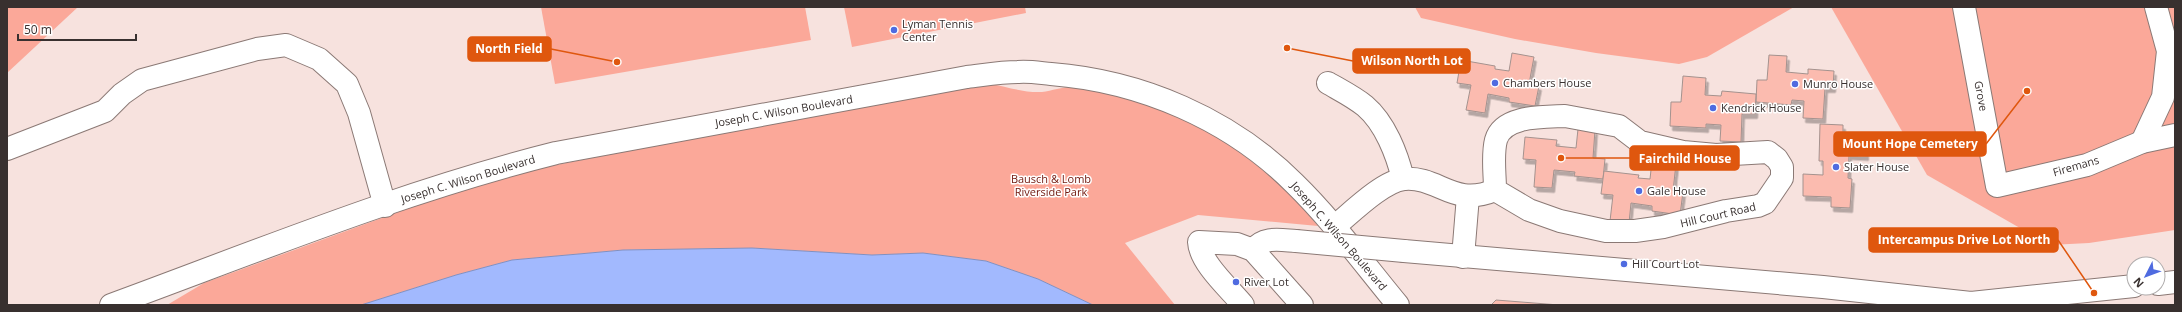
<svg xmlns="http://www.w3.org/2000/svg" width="2182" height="312" viewBox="0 0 2182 312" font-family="'Open Sans',sans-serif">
  <defs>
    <filter id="shadow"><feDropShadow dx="2.5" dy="4.5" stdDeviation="0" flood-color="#0004"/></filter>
  </defs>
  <rect width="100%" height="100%" fill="#f7e2de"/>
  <!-- green -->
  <g fill="#fba899">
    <path d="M 7,7 L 78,7 L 7,73 Z"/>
    <path d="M 541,7 L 805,7 L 811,40 L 555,84 Z"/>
    <path d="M 844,7 L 1025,7 L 1026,13 L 852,47 Z"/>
    <path d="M 1415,7 L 1794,7 L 1707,57 L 1679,64 L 1596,53 L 1515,39 L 1421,18 Z"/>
    <path d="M 1831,7 L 2175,7 L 2175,230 L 2089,243 L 2050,245 L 1927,175 Z"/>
    <path d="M 991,84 C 1007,87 1025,93 1042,92 C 1053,91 1064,86 1075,87 C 1091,87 1109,93 1125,97 C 1201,119 1268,164 1318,226 L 1198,215 L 1125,243 L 1175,305 L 1093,305 L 1038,279 L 986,261 L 923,253 L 872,255 L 752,248 L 623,250 L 512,260 L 456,275 L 361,305 L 167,305 L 204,283 L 450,193 L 515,173 L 658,145 Z"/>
  </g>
  <!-- water -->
  <path fill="#a2b9fe" stroke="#8290c0" d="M 752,248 L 872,255 L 923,253 L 986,261 L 1038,279 L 1093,305 L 361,305 L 456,275 L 512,260 L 623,250 Z"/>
  <!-- building -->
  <g fill="#fbbbaf" stroke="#a4928e" filter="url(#shadow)">
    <path d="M 1512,53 L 1534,57 L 1529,84 L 1539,86 L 1535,106 L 1509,102 L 1509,98 L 1488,94 L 1485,113 L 1466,110 L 1471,85 L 1457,83 L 1461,60 L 1495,66 L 1495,69 L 1509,71 Z"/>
    <path d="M 1769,55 L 1787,56 L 1786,72 L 1808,74 L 1808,69 L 1834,71 L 1833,88 L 1825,88 L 1823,119 L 1803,118 L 1804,101 L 1792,100 L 1791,105 L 1756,102 L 1757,80 L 1767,80 Z"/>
    <path d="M 1683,76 L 1706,78 L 1705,95 L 1721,96 L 1722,91 L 1756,94 L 1755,114 L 1742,114 L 1741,142 L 1720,141 L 1721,125 L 1706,124 L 1706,128 L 1670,126 L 1671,102 L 1681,102 Z"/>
    <path d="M 1820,124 L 1843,125 L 1843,137 L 1866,137 L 1866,156 L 1849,155 L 1848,178 L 1852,179 L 1850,208 L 1831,207 L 1831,197 L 1803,196 L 1803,174 L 1823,175 L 1823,161 L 1819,161 Z"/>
    <path d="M 1578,129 L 1595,130 L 1593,158 L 1605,159 L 1603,179 L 1574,176 L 1575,172 L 1554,170 L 1552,188 L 1534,187 L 1536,160 L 1523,159 L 1525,137 L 1557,140 L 1556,146 L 1576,148 Z"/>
    <path d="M 1652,161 L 1676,164 L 1673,191 L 1683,192 L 1680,215 L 1652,211 L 1652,206 L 1631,203 L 1629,223 L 1610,221 L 1613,195 L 1601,194 L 1604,171 L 1639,175 L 1638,178 L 1650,179 Z"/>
    <path d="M 1496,300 L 1559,305 L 1491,305 Z"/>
  </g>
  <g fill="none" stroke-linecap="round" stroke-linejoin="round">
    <defs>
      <g id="minor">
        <path d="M 1964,7 L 1997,186 L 2087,165 L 2142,142 L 2175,135"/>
        <path d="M 1328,83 C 1340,90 1354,97 1365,106 C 1385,123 1397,154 1403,179"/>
        <path d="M 1565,116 L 1619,126 L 1640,142 L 1683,152 L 1716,155 L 1768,152 L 1777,159 L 1782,167 L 1782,178 L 1765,203 L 1758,206 L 1726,211 L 1663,227 L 1635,231 L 1606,231 L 1560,221 L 1529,210 L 1495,190 C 1495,174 1492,155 1496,140 C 1503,115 1544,117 1565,116 Z"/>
        <path d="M 2142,142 L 2163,97 L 2168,51 L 2156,7"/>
        <path d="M 7,149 L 105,111 L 122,94 L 142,80 L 257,49 L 286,45 L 319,59 L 347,84 L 359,113 L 385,206"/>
        <path d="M 1334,227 C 1350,214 1383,181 1404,179 C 1439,176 1453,208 1495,190"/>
        <path d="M 1253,250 C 1264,236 1280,240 1296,241"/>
        <path d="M 1404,251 L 1823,287 L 1971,303 L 2134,286"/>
        <path d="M 1463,257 L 1468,196"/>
        <path d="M 2158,284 L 2175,282"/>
        <path d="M 111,305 C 258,251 404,191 556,153 L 967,77 C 984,75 1001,72 1018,72 C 1029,71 1040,73 1051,74 C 1141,81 1230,119 1294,183 C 1332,220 1364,264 1398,305"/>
        <path d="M 1243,305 C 1230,289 1200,263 1199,242 L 1237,244 L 1253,250 L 1302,305"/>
      </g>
    </defs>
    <!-- minor casing -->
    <use href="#minor" stroke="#8b7975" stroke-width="24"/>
    <!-- minor -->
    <use href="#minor" stroke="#fff" stroke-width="22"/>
    <defs>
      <path id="minor-bridge" d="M 1296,241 L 1404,251"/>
    </defs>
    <!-- minor-bridge casing -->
    <use href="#minor-bridge" stroke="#8b7975" stroke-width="24" stroke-linecap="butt"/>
    <!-- minor-bridge -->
    <use href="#minor-bridge" stroke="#fff" stroke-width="22"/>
  </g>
  <!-- markers -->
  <g fill="#4f6be0" stroke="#fff" stroke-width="1.5">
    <circle cx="894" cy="30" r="4"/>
    <circle cx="1495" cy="83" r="4"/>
    <circle cx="1795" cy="84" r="4"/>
    <circle cx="1713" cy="108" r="4"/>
    <circle cx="1836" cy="167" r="4"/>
    <circle cx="1639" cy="191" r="4"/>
    <circle cx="1624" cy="264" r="4"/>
    <circle cx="1236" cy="282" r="4"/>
  </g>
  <g text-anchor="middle" stroke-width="3" stroke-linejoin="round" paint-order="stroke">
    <!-- poi labels -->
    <g font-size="11" fill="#38302f" stroke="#fff" text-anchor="start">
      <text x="902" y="28">Lyman Tennis<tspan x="902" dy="13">Center</tspan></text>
      <text x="1503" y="87">Chambers House</text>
      <text x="1803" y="88">Munro House</text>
      <text x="1721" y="112">Kendrick House</text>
      <text x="1844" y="171">Slater House</text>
      <text x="1647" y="195">Gale House</text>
      <text x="1632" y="268">Hill Court Lot</text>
      <text x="1244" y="286">River Lot</text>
    </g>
    <!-- street labels -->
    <g font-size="11" fill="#38302f" stroke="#fff">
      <text transform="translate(1981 96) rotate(79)" y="4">Grove</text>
      <text transform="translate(784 111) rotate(-10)" y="4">Joseph C. Wilson Boulevard</text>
      <text transform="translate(2076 166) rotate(-16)" y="4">Firemans</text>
      <text transform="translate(468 179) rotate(-17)" y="4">Joseph C. Wilson Boulevard</text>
      <text transform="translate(1718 215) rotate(-13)" y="4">Hill Court Road</text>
      <text transform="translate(1339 236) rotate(49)" y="4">Joseph C. Wilson Boulevard</text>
    </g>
    <!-- park labels -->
    <g font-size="11" fill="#71170d" stroke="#fff">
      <text x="1051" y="183">Bausch &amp; Lomb<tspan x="1051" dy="13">Riverside Park</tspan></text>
    </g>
  </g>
  <!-- callouts -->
  <path fill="none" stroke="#df570e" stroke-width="1.5" d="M617 62L551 49M1287 48L1353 61M2027 91L1986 144M1561 158L1630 158M2094 293L2058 240"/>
  <g fill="#df570e" stroke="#fff" stroke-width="1.5">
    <circle cx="617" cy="62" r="4"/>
    <circle cx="1287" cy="48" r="4"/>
    <circle cx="2027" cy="91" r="4"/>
    <circle cx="1561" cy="158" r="4"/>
    <circle cx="2094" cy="293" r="4"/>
  </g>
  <g fill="#df570e" stroke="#df570e" stroke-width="1.5">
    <rect x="468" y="37" width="83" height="24" rx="4"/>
    <rect x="1353" y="49" width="117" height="24" rx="4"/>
    <rect x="1834" y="132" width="152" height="24" rx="4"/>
    <rect x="1630" y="146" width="109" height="24" rx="4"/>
    <rect x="1869" y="228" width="189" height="24" rx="4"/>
  </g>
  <g font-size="12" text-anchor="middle" font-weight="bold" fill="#fff">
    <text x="509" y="53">North Field</text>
    <text x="1412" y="65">Wilson North Lot</text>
    <text x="1910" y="148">Mount Hope Cemetery</text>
    <text x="1685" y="163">Fairchild House</text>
    <text x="1964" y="244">Intercampus Drive Lot North</text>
  </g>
  <!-- border -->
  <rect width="2182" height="312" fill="none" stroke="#38302f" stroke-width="16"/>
  <!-- north arrow -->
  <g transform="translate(2146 276) rotate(228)"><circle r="19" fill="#ffffff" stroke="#afacac"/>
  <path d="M0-3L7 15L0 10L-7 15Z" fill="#4f6be0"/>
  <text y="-6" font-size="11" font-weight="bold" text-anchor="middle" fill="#38302f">N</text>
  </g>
  <!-- scale -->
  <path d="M18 34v6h118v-6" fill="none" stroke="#38302f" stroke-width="2"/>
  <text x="24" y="34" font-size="12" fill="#38302f" stroke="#ffffff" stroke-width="3" paint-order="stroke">50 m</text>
</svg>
